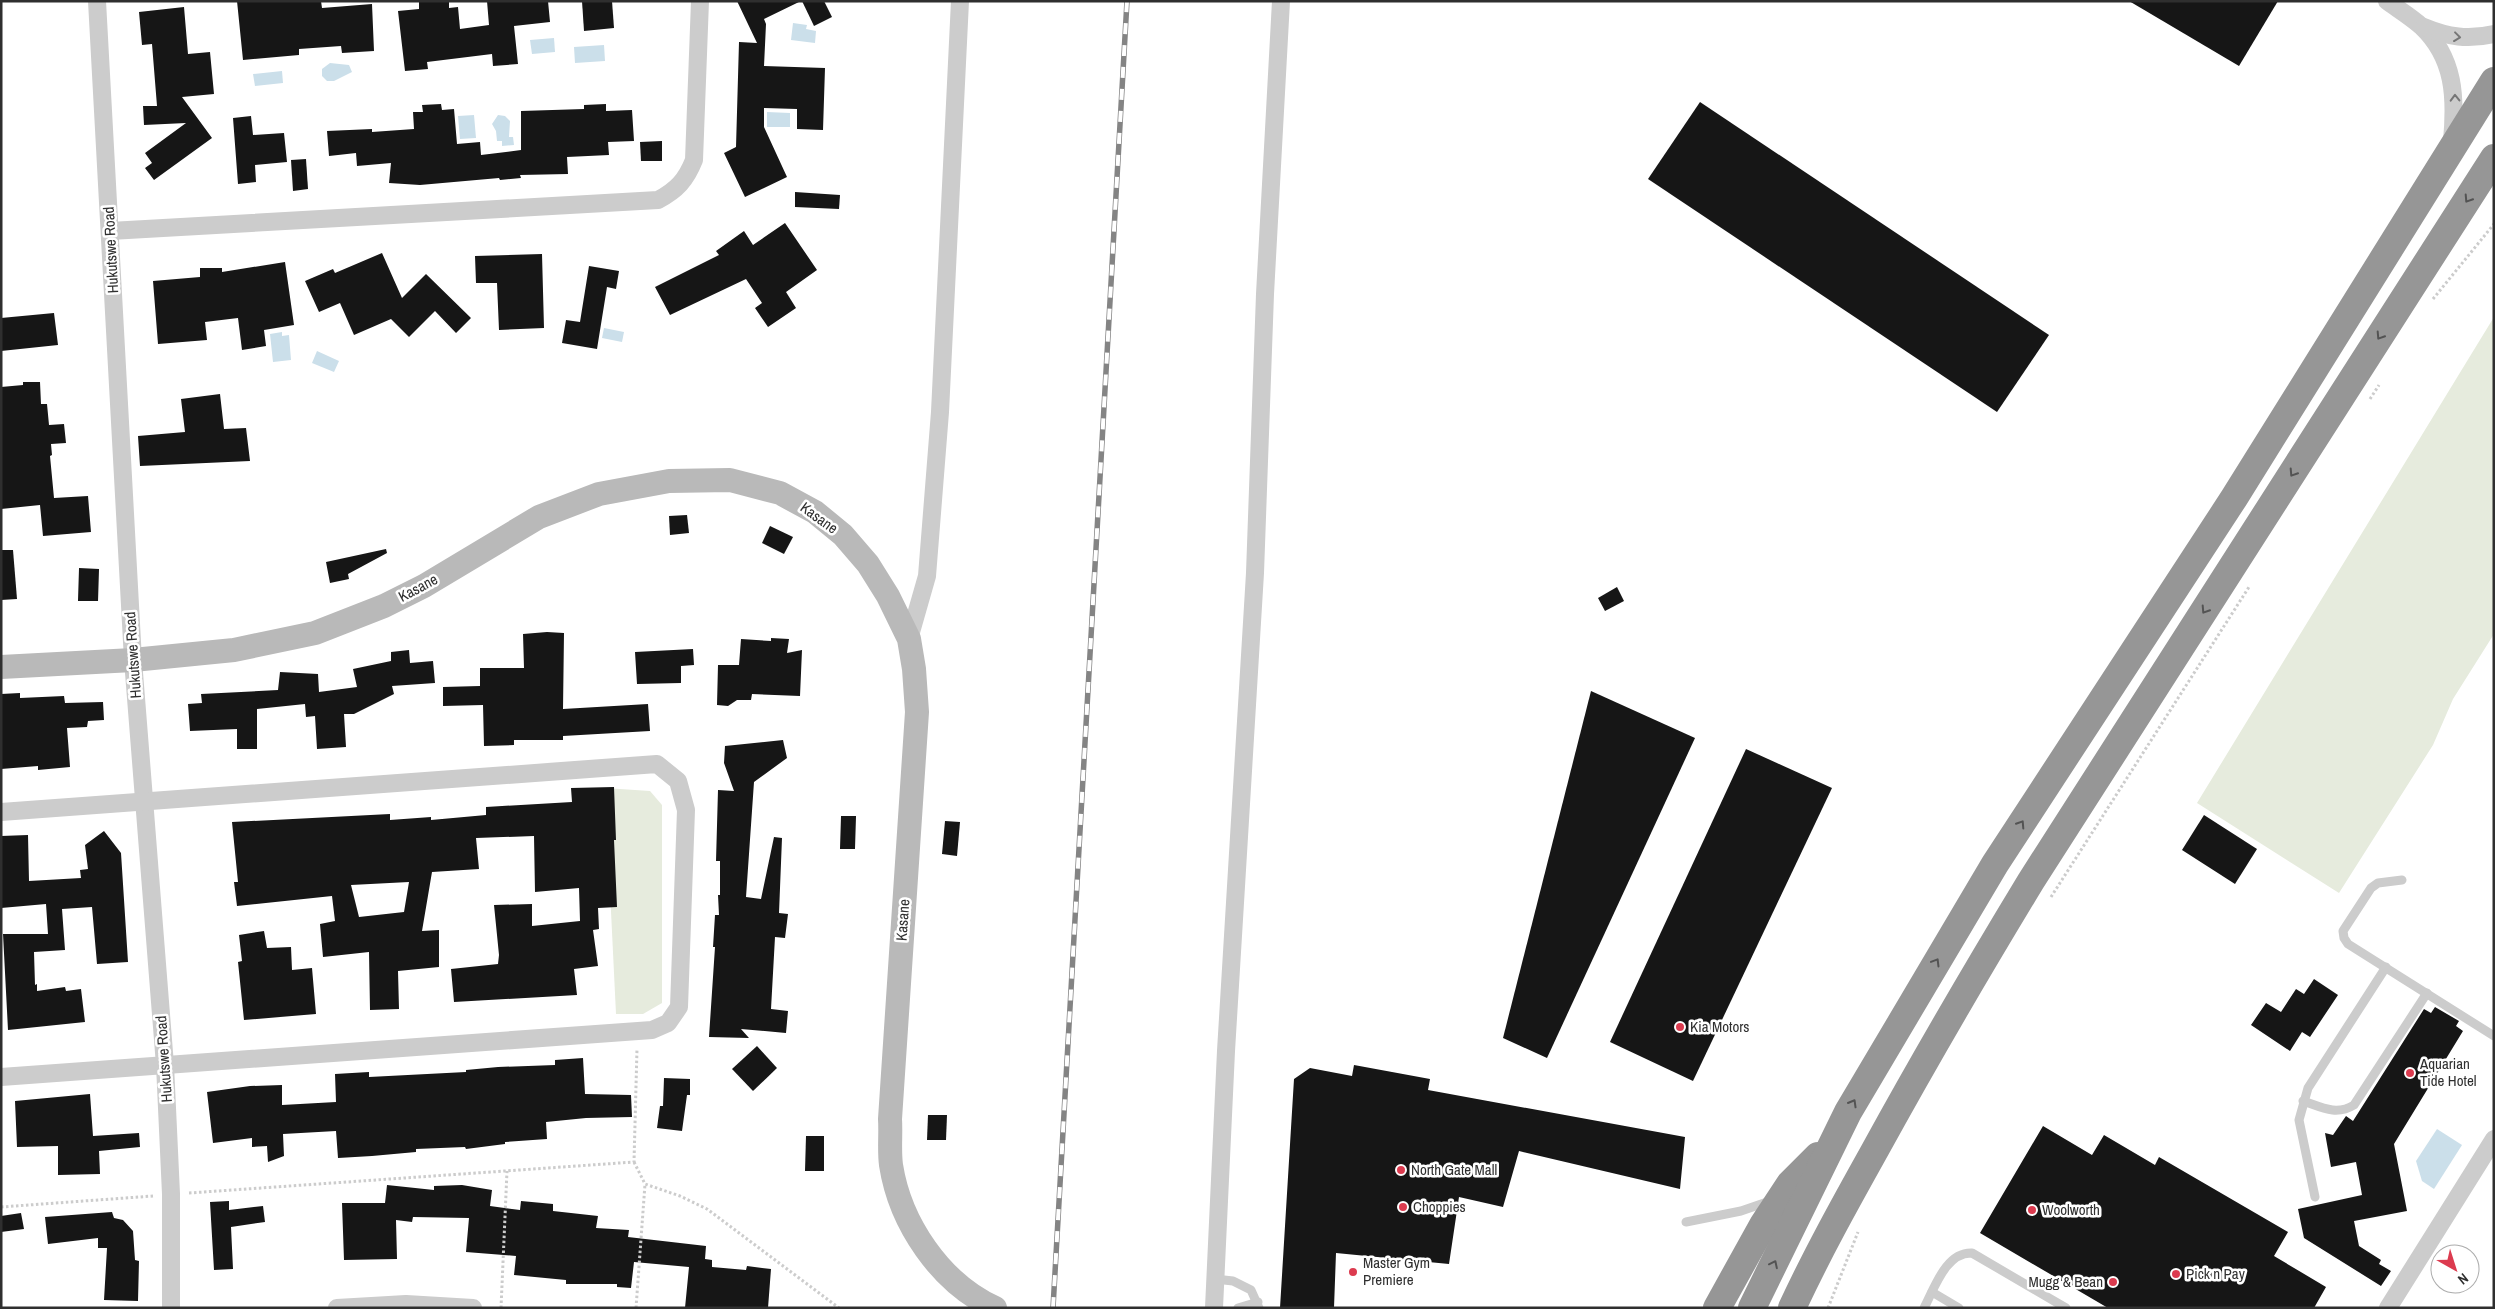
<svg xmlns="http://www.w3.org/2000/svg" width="2495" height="1309" viewBox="0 0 2495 1309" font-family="'Archivo Narrow',sans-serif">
  <rect width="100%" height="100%" fill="#fff"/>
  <!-- green -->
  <g fill="#e6ebdd">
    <path d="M 2494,317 L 2494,634 L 2453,699 L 2433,745 L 2339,893 L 2197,803 Z"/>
    <path d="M 605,788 L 650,791 L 662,805 L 662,1003 L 643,1014 L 616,1014 Z"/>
  </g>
  <!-- water -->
  <g fill="#cbdfea">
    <path d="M 793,23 L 807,25 L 806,29 L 816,31 L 815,43 L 791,40 Z"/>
    <path d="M 554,38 L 555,52 L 532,54 L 530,40 Z"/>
    <path d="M 604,45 L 605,61 L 575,63 L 574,47 Z"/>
    <path d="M 330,63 L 349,65 L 352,72 L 334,81 L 327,81 L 322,76 L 322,69 Z"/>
    <path d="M 282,71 L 283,83 L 255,86 L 253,74 Z"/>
    <path d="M 767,112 L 790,113 L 790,127 L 767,127 Z"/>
    <path d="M 474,115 L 476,138 L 460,139 L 458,116 Z"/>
    <path d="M 498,115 L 505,116 L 510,121 L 509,137 L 513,137 L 514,145 L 502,146 L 502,141 L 497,141 L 496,131 L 492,124 Z"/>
    <path d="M 604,328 L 624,332 L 622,342 L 602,338 Z"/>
    <path d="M 282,332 L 282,336 L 289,335 L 291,360 L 273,362 L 270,334 Z"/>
    <path d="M 317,351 L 339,361 L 334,372 L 312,363 Z"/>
    <path d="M 2437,1129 L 2462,1145 L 2434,1189 L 2422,1181 L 2416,1161 Z"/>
  </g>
  <!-- building -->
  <g fill="#161616" fill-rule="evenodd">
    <path d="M 237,1 L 321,1 L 322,8 L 372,4 L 374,51 L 342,53 L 341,46 L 299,49 L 299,55 L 243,60 Z"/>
    <path d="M 419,1 L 449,1 L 449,8 L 458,7 L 460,29 L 489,25 L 487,1 L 548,1 L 550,22 L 514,26 L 518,64 L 493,66 L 492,54 L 427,62 L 428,69 L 405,71 L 398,11 L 419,9 Z"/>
    <path d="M 582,1 L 612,1 L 614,28 L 584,31 Z"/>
    <path d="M 737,1 L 801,1 L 764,19 L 766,24 L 764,66 L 825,68 L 823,130 L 797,129 L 797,109 L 764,108 L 764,127 L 787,177 L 745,197 L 724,153 L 736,147 L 739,42 L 757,43 Z"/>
    <path d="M 802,1 L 824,1 L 832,17 L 814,26 Z"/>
    <path d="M 2129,1 L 2278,1 L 2239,66 Z"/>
    <path d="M 184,7 L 188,54 L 210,52 L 214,94 L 182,97 L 212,138 L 154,180 L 145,168 L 152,163 L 145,153 L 186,123 L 144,125 L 143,106 L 157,106 L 152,44 L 142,45 L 139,12 Z"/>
    <path d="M 1700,102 L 2049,335 L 1997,412 L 1648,179 Z"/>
    <path d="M 441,104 L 442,110 L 454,109 L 457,144 L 480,142 L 481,155 L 521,150 L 521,111 L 584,109 L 584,105 L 606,104 L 606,111 L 632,110 L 634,141 L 608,142 L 609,155 L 567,157 L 568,174 L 520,175 L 521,178 L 500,180 L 499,178 L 420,185 L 389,183 L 391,163 L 357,166 L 356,153 L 329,156 L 327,131 L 372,129 L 372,132 L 414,129 L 413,112 L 423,112 L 422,105 Z"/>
    <path d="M 251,116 L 253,135 L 284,133 L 287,162 L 255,165 L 256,182 L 238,184 L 233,118 Z"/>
    <path d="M 662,141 L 662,161 L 641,161 L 640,142 Z"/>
    <path d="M 306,159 L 308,189 L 293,191 L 291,160 Z"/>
    <path d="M 795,192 L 840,195 L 839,209 L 795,207 Z"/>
    <path d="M 785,223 L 817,270 L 786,292 L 796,308 L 768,327 L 755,308 L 762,303 L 746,279 L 670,315 L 655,287 L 719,255 L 716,251 L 744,231 L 753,245 Z"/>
    <path d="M 382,253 L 402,298 L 426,274 L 471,318 L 456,333 L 435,311 L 409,337 L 391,319 L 354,335 L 340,303 L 319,312 L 305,281 L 333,269 L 335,273 Z"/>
    <path d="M 542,254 L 544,328 L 499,330 L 497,283 L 476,283 L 475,256 Z"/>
    <path d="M 285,262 L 294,325 L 264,330 L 266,346 L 242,350 L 238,318 L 205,322 L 207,340 L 158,344 L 153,281 L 200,277 L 200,268 L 222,268 L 222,272 Z"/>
    <path d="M 589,266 L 619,271 L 616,289 L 607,287 L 597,349 L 562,343 L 566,320 L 580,322 Z"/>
    <path d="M 54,313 L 58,345 L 1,351 L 1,318 Z"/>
    <path d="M 23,382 L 40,382 L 41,404 L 47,404 L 49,425 L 64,424 L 66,443 L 51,444 L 52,455 L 50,456 L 54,498 L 88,496 L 91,532 L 43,536 L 40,505 L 1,509 L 1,387 L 23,385 Z"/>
    <path d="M 220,394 L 224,429 L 246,428 L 250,461 L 140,466 L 138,436 L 185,432 L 181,399 Z"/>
    <path d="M 687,515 L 689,533 L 670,535 L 669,516 Z"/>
    <path d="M 770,526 L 793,537 L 784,554 L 762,543 Z"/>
    <path d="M 386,549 L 387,553 L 348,574 L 349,579 L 330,583 L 326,562 Z"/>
    <path d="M 1,550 L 13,550 L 17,599 L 1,600 Z"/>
    <path d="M 79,568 L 99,569 L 98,601 L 78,601 Z"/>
    <path d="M 1617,587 L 1624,601 L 1605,611 L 1598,598 Z"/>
    <path d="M 547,632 L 564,633 L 563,709 L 648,704 L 650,731 L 563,736 L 563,740 L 514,740 L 514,745 L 484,746 L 483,705 L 443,706 L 443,687 L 480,686 L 480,668 L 524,668 L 523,634 Z"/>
    <path d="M 771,638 L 789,639 L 787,653 L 802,650 L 800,696 L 752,694 L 751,700 L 737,700 L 728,706 L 717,705 L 718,665 L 739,665 L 741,639 L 771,641 Z"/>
    <path d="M 693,649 L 694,665 L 681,666 L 681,683 L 637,684 L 635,652 Z"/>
    <path d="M 409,650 L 410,663 L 433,661 L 435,683 L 392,686 L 394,694 L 354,714 L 344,714 L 346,747 L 317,749 L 315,716 L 306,717 L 305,704 L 257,709 L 257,749 L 237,749 L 237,729 L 190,731 L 188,704 L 202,703 L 201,694 L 278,690 L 280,672 L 318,674 L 319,692 L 357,687 L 353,669 L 391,661 L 391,652 Z"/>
    <path d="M 1591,691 L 1695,738 L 1547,1058 L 1503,1038 Z"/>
    <path d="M 20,693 L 20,698 L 64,696 L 65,703 L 103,702 L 104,720 L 88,721 L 87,727 L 67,728 L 70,767 L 38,770 L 38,766 L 1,769 L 1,694 Z"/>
    <path d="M 783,740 L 787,758 L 754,782 L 746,897 L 761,899 L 774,837 L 782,838 L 779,913 L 788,914 L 785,938 L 775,937 L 771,1009 L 788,1011 L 786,1033 L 741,1029 L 749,1038 L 709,1037 L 715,947 L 713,947 L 715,915 L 719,915 L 718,895 L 720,895 L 720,861 L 716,861 L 718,790 L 734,791 L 724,763 L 725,746 Z"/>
    <path d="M 1746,749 L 1832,788 L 1693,1081 L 1610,1042 Z"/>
    <path d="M 614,787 L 616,840 L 614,840 L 617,907 L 598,908 L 599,929 L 593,930 L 598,966 L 574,969 L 577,995 L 454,1002 L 451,969 L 498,964 L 499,955 L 494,905 L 532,904 L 532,926 L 580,921 L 579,888 L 535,892 L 534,836 L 476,838 L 479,869 L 432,872 L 422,931 L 439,930 L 439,967 L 398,971 L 399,1009 L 370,1010 L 369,952 L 323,957 L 320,924 L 335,921 L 332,896 L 237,906 L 234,882 L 238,882 L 232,822 L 390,814 L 390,820 L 431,817 L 431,820 L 486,815 L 486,807 L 572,802 L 571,788 ZM 409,882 L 404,912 L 359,917 L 351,885 Z"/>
    <path d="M 2204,815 L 2257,849 L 2235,884 L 2182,850 Z"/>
    <path d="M 841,816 L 856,816 L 855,849 L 840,849 Z"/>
    <path d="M 945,821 L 960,822 L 957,856 L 942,854 Z"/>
    <path d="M 104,831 L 121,853 L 128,962 L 97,964 L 92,907 L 62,909 L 65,950 L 34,952 L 35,985 L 37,984 L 37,991 L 65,987 L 66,991 L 81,989 L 85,1022 L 8,1030 L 3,934 L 48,934 L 46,904 L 1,908 L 1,836 L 28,835 L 29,881 L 81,878 L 80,870 L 88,869 L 85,845 Z"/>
    <path d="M 264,931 L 267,948 L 291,947 L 292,970 L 312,968 L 316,1014 L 244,1020 L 238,962 L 242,961 L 239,935 Z"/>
    <path d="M 2314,979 L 2338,995 L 2310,1037 L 2302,1032 L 2290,1051 L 2251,1025 L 2266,1003 L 2281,1012 L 2296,989 L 2304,994 Z"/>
    <path d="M 2435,1007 L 2459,1021 L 2456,1026 L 2463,1031 L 2394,1144 L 2407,1211 L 2354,1221 L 2359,1246 L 2381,1260 L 2379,1264 L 2391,1271 L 2381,1286 L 2304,1238 L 2298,1209 L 2362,1195 L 2356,1162 L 2331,1167 L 2325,1133 L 2333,1135 L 2346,1116 L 2353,1121 L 2424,1009 L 2431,1013 Z"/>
    <path d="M 757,1046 L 777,1068 L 753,1091 L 732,1069 Z"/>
    <path d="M 583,1058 L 585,1094 L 631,1095 L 632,1117 L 586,1118 L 546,1122 L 547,1139 L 505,1142 L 505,1144 L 466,1149 L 465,1147 L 416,1149 L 416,1152 L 372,1156 L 338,1158 L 336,1131 L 283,1134 L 284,1156 L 268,1162 L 267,1146 L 252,1147 L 252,1138 L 213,1143 L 207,1092 L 250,1086 L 282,1085 L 282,1105 L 336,1102 L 335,1074 L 369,1072 L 369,1077 L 466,1072 L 466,1070 L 498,1067 L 555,1065 L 555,1060 Z"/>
    <path d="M 1354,1065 L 1430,1079 L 1428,1090 L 1685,1137 L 1680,1189 L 1519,1151 L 1503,1207 L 1459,1197 L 1449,1264 L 1336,1253 L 1334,1308 L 1280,1308 L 1294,1079 L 1310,1068 L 1352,1076 Z"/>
    <path d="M 664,1078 L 690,1079 L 690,1095 L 687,1095 L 682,1131 L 657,1128 L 660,1106 L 663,1106 Z"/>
    <path d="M 90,1094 L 93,1136 L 139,1133 L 140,1147 L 99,1151 L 100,1174 L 58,1175 L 58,1146 L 17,1147 L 15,1101 Z"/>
    <path d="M 928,1115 L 947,1115 L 946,1140 L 927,1140 Z"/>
    <path d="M 2043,1126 L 2092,1155 L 2104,1135 L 2155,1165 L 2159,1157 L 2288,1232 L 2274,1256 L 2326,1287 L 2314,1308 L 2108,1308 L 1980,1233 Z"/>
    <path d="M 806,1136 L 824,1136 L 824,1171 L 805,1171 Z"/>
    <path d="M 387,1185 L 434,1190 L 434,1186 L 462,1185 L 492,1190 L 490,1206 L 520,1210 L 521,1201 L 553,1204 L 553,1211 L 598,1216 L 596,1228 L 629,1230 L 628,1237 L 706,1246 L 705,1259 L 712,1260 L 712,1267 L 746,1270 L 747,1266 L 771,1269 L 768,1308 L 685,1308 L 689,1267 L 634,1262 L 631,1288 L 617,1287 L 617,1284 L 566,1284 L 566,1280 L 514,1275 L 516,1256 L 466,1252 L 469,1218 L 413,1217 L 412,1222 L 396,1220 L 397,1259 L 344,1260 L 342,1203 L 385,1203 Z"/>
    <path d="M 229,1201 L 229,1210 L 263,1206 L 265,1222 L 231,1227 L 233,1269 L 214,1270 L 210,1202 Z"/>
    <path d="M 112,1212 L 114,1218 L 123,1220 L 133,1231 L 135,1260 L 139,1261 L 138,1301 L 104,1300 L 107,1248 L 98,1248 L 98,1238 L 48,1244 L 45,1217 Z"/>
    <path d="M 21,1213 L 24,1229 L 1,1232 L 1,1216 Z"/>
  </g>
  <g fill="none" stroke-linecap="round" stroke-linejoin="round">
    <!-- path -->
    <g stroke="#ccc" stroke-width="3" stroke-dasharray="2.5 2.5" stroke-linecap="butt">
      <path d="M 2433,299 L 2494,224"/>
      <path d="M 2370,399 L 2379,385"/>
      <path d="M 2051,897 L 2249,587"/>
      <path d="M 634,1162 L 645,1184 L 680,1196 L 707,1209 L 839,1308"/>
      <path d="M 189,1193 L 634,1162 L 637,1049"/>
      <path d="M 1,1207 L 153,1196"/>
      <path d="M 501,1308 L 507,1171"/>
      <path d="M 636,1308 L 645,1184"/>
      <path d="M 1828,1308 L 1858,1232"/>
    </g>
    <!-- lane -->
    <g stroke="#ccc" stroke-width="9">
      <path d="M 2402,880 L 2378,883 L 2371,888 L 2343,931 L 2344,938 L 2348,944 L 2494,1036"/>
      <path d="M 2303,1101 C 2321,1107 2336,1116 2354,1105 L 2427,993"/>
      <path d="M 2315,1197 L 2299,1120 L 2308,1088 L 2386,967"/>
      <path d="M 1686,1222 L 1741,1211 L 1770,1201"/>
      <path d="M 1215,1279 L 1233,1281 L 1251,1290 L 1259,1308"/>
      <path d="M 1932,1292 L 1959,1308"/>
      <path d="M 1238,1308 L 1258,1302"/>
      <path d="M 1924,1308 C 1935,1287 1946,1252 1972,1253 L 2066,1308"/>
    </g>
    <!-- street -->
    <g stroke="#ccc" stroke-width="18">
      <path d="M 97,1 L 133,660 L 165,1065 L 171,1194 L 171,1308"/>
      <path d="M 2387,1 C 2398,9 2411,17 2421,26 C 2455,58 2456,98 2452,141"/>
      <path d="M 2424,27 C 2448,37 2468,40 2494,34"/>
      <path d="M 110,231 L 658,200 C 677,190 686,180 694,160 L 700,1"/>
      <path d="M 909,639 L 927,576 L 940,412 L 960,1"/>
      <path d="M 1,812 L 657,764 L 678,781 L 686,810 L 679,1007 L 668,1023 L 652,1030 L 1,1077"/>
      <path d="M 337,1308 L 406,1304 L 473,1308"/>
      <path d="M 1214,1308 L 1226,1051 L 1255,573 L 1265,294 L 1281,1"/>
      <path d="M 2388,1308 L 2494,1139"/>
    </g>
    <!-- secondary -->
    <path stroke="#b9b9b9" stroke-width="24" d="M 1,667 L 133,660 L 234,650 L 315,633 L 384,606 L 424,586 L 539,517 L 599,494 L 669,481 L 730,480 L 780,493 L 815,512 L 843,535 L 868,564 L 888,596 L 909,639 L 914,669 L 917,712 L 890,1119 C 891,1134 889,1150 891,1165 C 900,1223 940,1283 995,1308"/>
    <!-- highway -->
    <g stroke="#969696" stroke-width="28">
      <path d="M 1717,1308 L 1763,1225 L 1790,1184 L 1818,1156"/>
      <path d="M 1752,1308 L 1848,1112 L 1995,864 L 2234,498 L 2494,81"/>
      <path d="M 1792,1308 C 1817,1254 1846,1202 1875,1150 C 1925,1059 1977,970 2031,881 L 2494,158"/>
    </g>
    <defs>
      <path id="rail" d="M 1053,1308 L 1127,1"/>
    </defs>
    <!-- rail casing -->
    <use href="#rail" stroke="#848484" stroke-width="5.5"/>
    <!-- rail -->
    <use href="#rail" stroke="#fff" stroke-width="4" stroke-dasharray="11" stroke-linecap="butt"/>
  </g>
  <!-- one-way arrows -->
  <defs><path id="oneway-chevron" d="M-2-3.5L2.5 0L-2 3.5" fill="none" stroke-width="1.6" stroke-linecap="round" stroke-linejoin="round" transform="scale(1.25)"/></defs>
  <g stroke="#767676">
    <use href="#oneway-chevron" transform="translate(2457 37) rotate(7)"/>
    <use href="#oneway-chevron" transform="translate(2455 98) rotate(-91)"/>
  </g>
  <g stroke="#535353">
    <use href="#oneway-chevron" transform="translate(2468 199) rotate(123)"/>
    <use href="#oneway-chevron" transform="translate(2380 336) rotate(123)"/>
    <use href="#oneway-chevron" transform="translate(2293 473) rotate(123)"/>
    <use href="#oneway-chevron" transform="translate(2205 610) rotate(123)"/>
    <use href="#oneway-chevron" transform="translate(2021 824) rotate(-57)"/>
    <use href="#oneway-chevron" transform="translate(1936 962) rotate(-59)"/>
    <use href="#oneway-chevron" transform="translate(1853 1103) rotate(-60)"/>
    <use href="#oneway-chevron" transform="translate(1774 1264) rotate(-64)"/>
  </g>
  <!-- markers -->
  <g fill="#dc3b4f" stroke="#fff" stroke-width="2">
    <circle cx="1680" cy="1027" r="5"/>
    <circle cx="2410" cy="1073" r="5"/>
    <circle cx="1401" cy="1170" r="5"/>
    <circle cx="1403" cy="1207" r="5"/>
    <circle cx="2032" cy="1210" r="5"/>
    <circle cx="1353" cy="1272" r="5"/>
    <circle cx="2176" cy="1274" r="5"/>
    <circle cx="2113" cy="1282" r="5"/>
  </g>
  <g text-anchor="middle" stroke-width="5" stroke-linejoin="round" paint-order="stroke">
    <!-- street labels -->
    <g font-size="15" fill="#2f2f2f" stroke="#fff">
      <text transform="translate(111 250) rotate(-93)" y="5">Hukutswe Road</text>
      <text transform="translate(819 518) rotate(36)" y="5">Kasane</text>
      <text transform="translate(418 588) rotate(-28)" y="5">Kasane</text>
      <text transform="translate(133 655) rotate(-94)" y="5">Hukutswe Road</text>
      <text transform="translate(903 920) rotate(-86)" y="5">Kasane</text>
      <text transform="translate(164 1059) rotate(-94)" y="5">Hukutswe Road</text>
    </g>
    <!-- poi labels -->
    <g font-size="15" fill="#2f2f2f" stroke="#fff" text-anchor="start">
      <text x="1690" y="1032">Kia Motors</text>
      <text x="2420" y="1069">Aquarian<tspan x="2420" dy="17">Tide Hotel</tspan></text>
      <text x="1411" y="1175">North Gate Mall</text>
      <text x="1413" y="1212">Choppies</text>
      <text x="2042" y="1215">Woolworth</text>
      <text x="1363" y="1268">Master Gym<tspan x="1363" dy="17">Premiere</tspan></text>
      <text x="2186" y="1279">Pick n Pay</text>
      <text x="2103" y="1287" text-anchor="end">Mugg &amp; Bean</text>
    </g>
  </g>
  <!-- border -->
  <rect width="2495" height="1309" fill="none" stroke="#2f2f2f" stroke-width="5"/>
  <!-- north arrow -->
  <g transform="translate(2455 1269) rotate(141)"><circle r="24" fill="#ffffff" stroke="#acacac"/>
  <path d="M0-4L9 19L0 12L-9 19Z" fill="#dc3b4f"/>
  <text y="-8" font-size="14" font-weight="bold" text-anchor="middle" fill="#2f2f2f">N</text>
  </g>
</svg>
